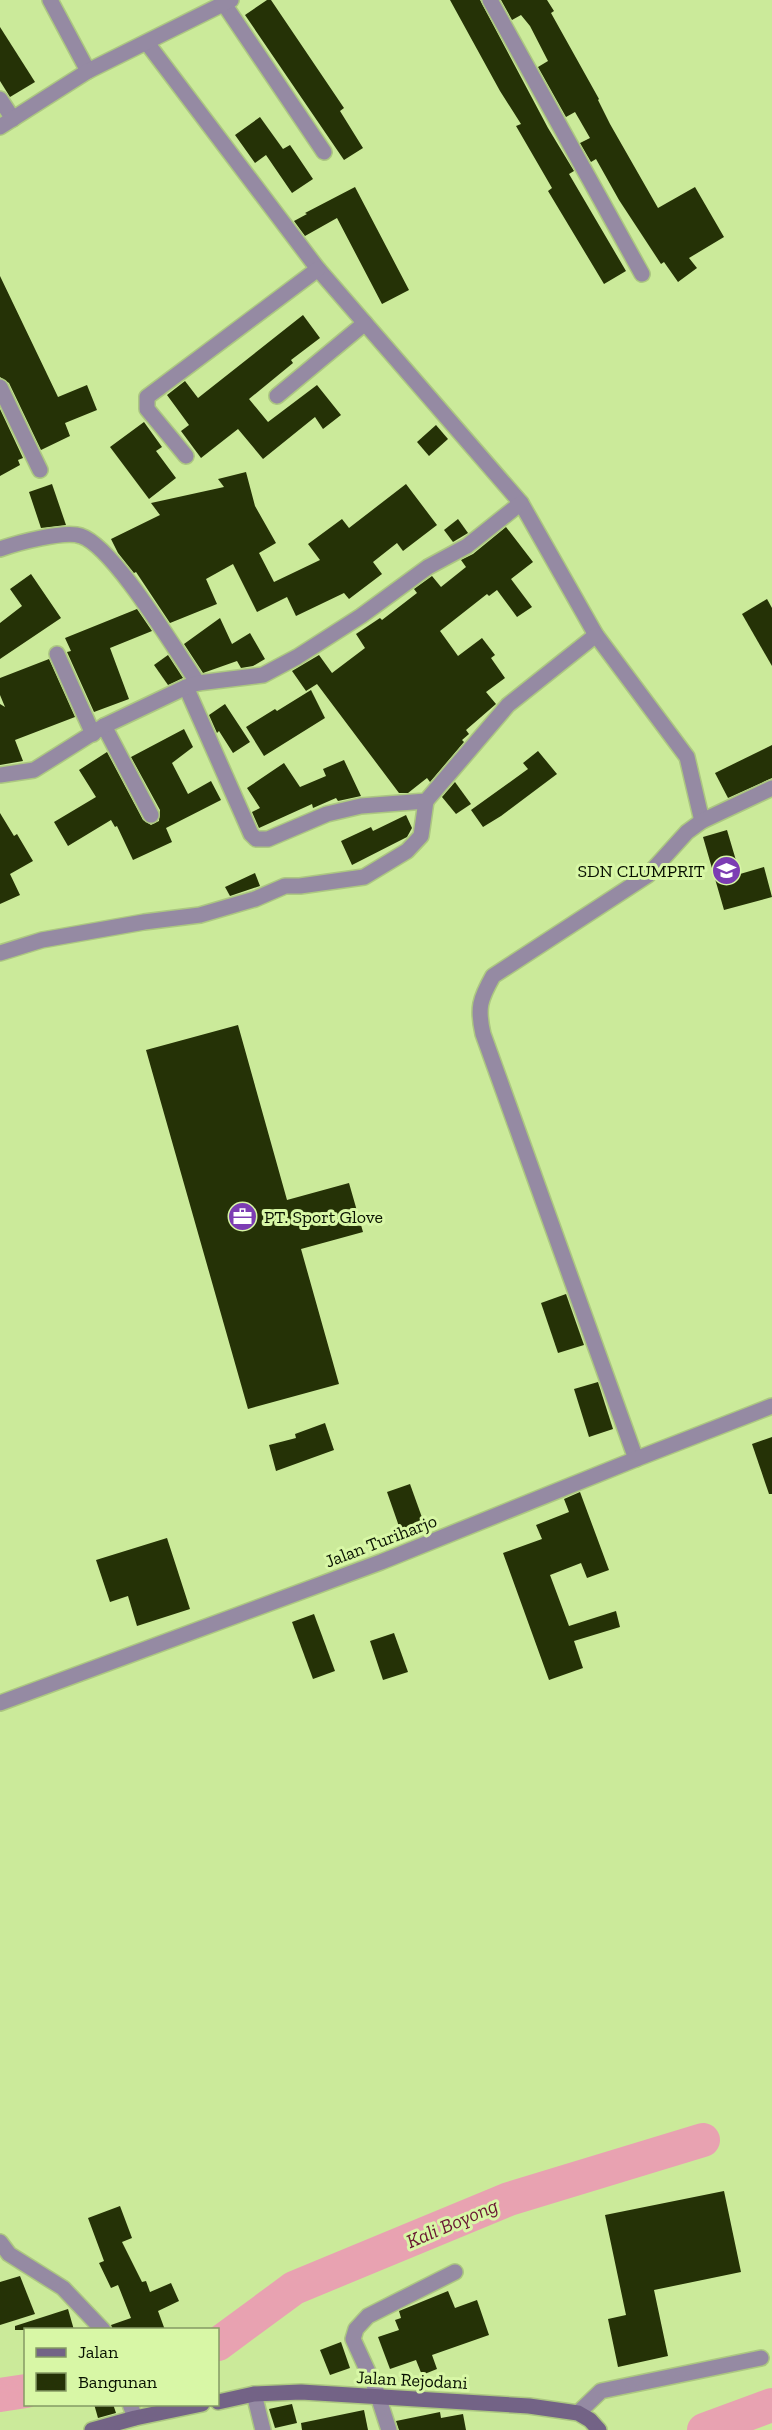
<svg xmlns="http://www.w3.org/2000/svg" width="772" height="2430" viewBox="0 0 772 2430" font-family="'Zilla Slab',serif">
  <rect width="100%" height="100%" fill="#cbea9a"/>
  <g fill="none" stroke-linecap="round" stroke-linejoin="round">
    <!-- river -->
    <g stroke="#e8a2b1" stroke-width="34">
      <path d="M 218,2344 L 294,2288 L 509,2199 L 703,2140"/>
      <path d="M 0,2395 L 26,2391"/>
      <path d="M 704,2430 L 772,2405"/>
    </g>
  </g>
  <!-- building -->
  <g fill="#253206">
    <path d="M 267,0 L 271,0 L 344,108 L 340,111 L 363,148 L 344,160 L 245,15 Z"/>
    <path d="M 450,0 L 480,0 L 548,128 L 574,171 L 569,174 L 626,271 L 604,284 L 548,191 L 552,188 L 516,126 L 521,124 L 500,91 Z"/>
    <path d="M 501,0 L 547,0 L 554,11 L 551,13 L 599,99 L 598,100 L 610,124 L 658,208 L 695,187 L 724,237 L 689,258 L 697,268 L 678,282 L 664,262 L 661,264 L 619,200 L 596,159 L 591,162 L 580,143 L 590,138 L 575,112 L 566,117 L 538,67 L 548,61 L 530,26 L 521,15 L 512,20 Z"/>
    <path d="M 0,27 L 35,82 L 10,97 L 0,81 Z"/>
    <path d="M 260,117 L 283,149 L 290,145 L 313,179 L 292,193 L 266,155 L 255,163 L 235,135 Z"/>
    <path d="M 355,187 L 409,290 L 382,304 L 337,218 L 305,236 L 294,221 L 307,214 L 305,213 Z"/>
    <path d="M 0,276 L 58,397 L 87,385 L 97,410 L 65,423 L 70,436 L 41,450 L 9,383 L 0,377 Z"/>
    <path d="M 303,315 L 320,338 L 291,360 L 293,363 L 249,399 L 268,422 L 317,385 L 341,415 L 323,429 L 315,417 L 263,459 L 238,429 L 201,458 L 181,431 L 189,425 L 167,395 L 185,381 L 198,398 Z"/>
    <path d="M 0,409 L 23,458 L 18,460 L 20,465 L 0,476 Z"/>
    <path d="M 144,422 L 162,447 L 156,451 L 176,478 L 149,499 L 110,447 Z"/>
    <path d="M 436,425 L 448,439 L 429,456 L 417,442 Z"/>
    <path d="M 246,472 L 255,506 L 276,543 L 259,553 L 274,582 L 320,560 L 308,544 L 342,519 L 349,528 L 406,484 L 437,525 L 403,551 L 397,543 L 373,562 L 382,574 L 349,599 L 344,593 L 296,616 L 287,597 L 257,612 L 233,564 L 206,579 L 217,604 L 170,623 L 136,572 L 134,573 L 118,553 L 111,539 L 160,515 L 151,503 L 224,487 L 218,479 Z"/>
    <path d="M 52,484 L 66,525 L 41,528 L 29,492 Z"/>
    <path d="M 458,519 L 468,533 L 453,542 L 444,530 Z"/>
    <path d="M 506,527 L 533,562 L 511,579 L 532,607 L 517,617 L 497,590 L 489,596 L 487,594 L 440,631 L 458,656 L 482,638 L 495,655 L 491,658 L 505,678 L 486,692 L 496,704 L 466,730 L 469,734 L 462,740 L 464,742 L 430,782 L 427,778 L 408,793 L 399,793 L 317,684 L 306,691 L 292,671 L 319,655 L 332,673 L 365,648 L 356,634 L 380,618 L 382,620 L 417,593 L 414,589 L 432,576 L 441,587 L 466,567 L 461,560 L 473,554 Z"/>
    <path d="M 31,574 L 61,618 L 0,659 L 0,623 L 22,606 L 10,589 Z"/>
    <path d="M 767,599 L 772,608 L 772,666 L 742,614 Z"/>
    <path d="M 137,609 L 152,631 L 110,648 L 129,699 L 94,712 L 67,652 L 71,651 L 65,638 Z"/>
    <path d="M 220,618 L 232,644 L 250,633 L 265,659 L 253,666 L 241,668 L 237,661 L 203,673 L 184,644 Z"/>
    <path d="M 168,655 L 183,678 L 168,685 L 154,665 Z"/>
    <path d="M 49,659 L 75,717 L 15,740 L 23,761 L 0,765 L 0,704 L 5,707 L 0,695 L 0,678 Z"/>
    <path d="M 311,690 L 325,718 L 264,756 L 246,727 L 275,709 L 277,711 Z"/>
    <path d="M 225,704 L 250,742 L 233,753 L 219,731 L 217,733 L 209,715 Z"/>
    <path d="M 184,729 L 193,747 L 172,763 L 188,794 L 211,781 L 221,800 L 166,828 L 172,842 L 133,860 L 117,826 L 115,827 L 111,820 L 68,846 L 54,822 L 96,797 L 79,770 L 107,752 L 143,820 L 151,825 L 159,821 L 160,810 L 131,757 Z"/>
    <path d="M 772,745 L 772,778 L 728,798 L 715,773 Z"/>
    <path d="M 538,751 L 557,774 L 501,816 L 483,827 L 471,810 L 528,769 L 523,763 Z"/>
    <path d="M 344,760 L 361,796 L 338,801 L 336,798 L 313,808 L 312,804 L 259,828 L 252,812 L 260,808 L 247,788 L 284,763 L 300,787 L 326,776 L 323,769 Z"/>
    <path d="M 455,782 L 471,804 L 456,814 L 442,797 Z"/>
    <path d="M 0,813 L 14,836 L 17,834 L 33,861 L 10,874 L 20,895 L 0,904 Z"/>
    <path d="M 406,815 L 412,828 L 407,837 L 352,865 L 341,841 L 371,827 L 373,831 Z"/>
    <path d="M 727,830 L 740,874 L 764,867 L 772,897 L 724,910 L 703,837 Z"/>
    <path d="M 255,873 L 260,886 L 230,896 L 225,887 Z"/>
    <path d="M 238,1025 L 287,1200 L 349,1183 L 363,1232 L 301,1249 L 339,1384 L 248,1409 L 146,1050 Z"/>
    <path d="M 566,1294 L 584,1345 L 558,1353 L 541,1303 Z"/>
    <path d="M 598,1382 L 613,1429 L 589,1437 L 574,1389 Z"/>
    <path d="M 325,1423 L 334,1450 L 276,1471 L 269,1445 L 296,1438 L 295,1434 Z"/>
    <path d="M 772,1437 L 772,1494 L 769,1494 L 752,1444 Z"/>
    <path d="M 410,1484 L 424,1523 L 401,1532 L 387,1492 Z"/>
    <path d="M 580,1492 L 609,1570 L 587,1578 L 581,1563 L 550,1575 L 569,1626 L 616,1611 L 620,1627 L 574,1641 L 583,1668 L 549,1680 L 503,1553 L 542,1539 L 536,1525 L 569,1512 L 564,1499 Z"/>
    <path d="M 167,1538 L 190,1609 L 137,1626 L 128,1596 L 110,1602 L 96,1560 Z"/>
    <path d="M 314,1614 L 335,1671 L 313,1679 L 292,1622 Z"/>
    <path d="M 394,1633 L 408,1672 L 383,1680 L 370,1641 Z"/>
    <path d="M 724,2191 L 741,2272 L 654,2290 L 668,2356 L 618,2367 L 608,2319 L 626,2315 L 605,2215 Z"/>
    <path d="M 120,2206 L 132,2238 L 122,2242 L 142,2282 L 146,2281 L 150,2292 L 171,2283 L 179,2301 L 158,2311 L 165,2330 L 113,2330 L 111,2325 L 131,2318 L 118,2285 L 111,2288 L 99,2263 L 104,2261 L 88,2218 Z"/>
    <path d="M 20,2276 L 35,2314 L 0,2325 L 0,2282 Z"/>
    <path d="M 448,2291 L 455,2308 L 477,2300 L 489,2335 L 432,2355 L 437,2369 L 422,2375 L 416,2360 L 390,2369 L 378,2337 L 399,2330 L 395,2320 L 401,2318 L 399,2311 Z"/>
    <path d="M 68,2309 L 74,2330 L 15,2330 L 15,2326 Z"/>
    <path d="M 341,2342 L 350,2368 L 330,2375 L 320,2350 Z"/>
    <path d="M 94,2404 L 113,2404 L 116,2413 L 98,2418 Z"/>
    <path d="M 292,2404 L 297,2423 L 275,2428 L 269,2409 Z"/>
    <path d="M 364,2410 L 368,2430 L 302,2430 L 301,2423 Z"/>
    <path d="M 440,2412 L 441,2418 L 463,2414 L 466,2430 L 399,2430 L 396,2421 Z"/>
  </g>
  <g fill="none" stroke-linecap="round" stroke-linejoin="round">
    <defs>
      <g id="street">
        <path d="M 50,0 L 88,71"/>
        <path d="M 490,0 L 642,274"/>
        <path d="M 224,4 L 324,152"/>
        <path d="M 147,43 L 318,269 L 521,503 L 596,635 L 687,757 L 702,821"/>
        <path d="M 0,99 L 13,119"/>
        <path d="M 0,127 L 88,71 L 231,0"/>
        <path d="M 0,387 L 40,470"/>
        <path d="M 277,396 L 365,323"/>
        <path d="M 186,456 L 147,409 L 147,397 L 318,269"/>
        <path d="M 0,549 C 17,543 65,530 81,536 C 114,547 175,650 198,683"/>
        <path d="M 57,654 L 93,734"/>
        <path d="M 186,687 L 251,834 L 256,839 L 268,839 L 327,814 L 361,806 L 426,801 L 508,705 L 596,635"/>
        <path d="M 104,726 L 151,815"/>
        <path d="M 0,775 L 34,770 L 104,726 L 186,687 L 198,683 L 263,675 L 297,657 L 361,616 L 428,567 L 467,546 L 521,503"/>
        <path d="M 0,953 L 42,940 L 144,922 L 200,915 L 255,899 L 285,886 L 300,886 L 364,877 L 407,851 L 421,836 L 426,801"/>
        <path d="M 636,1459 L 483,1034 C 477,1008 480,999 493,976 L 648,875 L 687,832 L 702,821 L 772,788"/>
        <path d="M 0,1703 L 381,1562 L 636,1459 L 772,1406"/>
        <path d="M 0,2242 L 9,2254 L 63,2288 L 103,2330"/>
        <path d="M 254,2394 L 263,2430"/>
        <path d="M 130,2404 L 135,2418"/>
        <path d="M 578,2413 L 601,2391 L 761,2358"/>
        <path d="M 389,2430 L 375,2387 L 353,2339 L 356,2329 L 368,2316 L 455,2272"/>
      </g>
      <g id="secondary">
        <path d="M 218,2402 L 254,2394 L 301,2392 L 529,2406 L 578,2413 L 590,2420 L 599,2430"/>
        <path d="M 92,2430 L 135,2418 L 202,2404"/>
      </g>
    </defs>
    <!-- street casing -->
    <use href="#street" stroke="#acc781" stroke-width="18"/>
    <!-- secondary casing -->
    <use href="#secondary" stroke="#acc781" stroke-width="18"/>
    <!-- street -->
    <use href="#street" stroke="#958aa3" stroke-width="15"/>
    <!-- secondary -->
    <use href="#secondary" stroke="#736386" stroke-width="15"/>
  </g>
  <!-- icons -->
  <defs>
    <symbol id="school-disc" viewBox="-11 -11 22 22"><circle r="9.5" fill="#7c3db3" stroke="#d8f7a6"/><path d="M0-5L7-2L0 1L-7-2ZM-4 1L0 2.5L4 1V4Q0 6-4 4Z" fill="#fff"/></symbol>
    <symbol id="office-disc" viewBox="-11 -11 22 22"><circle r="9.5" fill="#7c3db3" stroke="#d8f7a6"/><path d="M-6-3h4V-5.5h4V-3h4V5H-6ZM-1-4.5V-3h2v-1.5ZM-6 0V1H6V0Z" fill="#fff"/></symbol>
  </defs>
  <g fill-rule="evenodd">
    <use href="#school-disc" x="710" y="854" width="33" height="33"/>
    <use href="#office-disc" x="226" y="1200" width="33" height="33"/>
  </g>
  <g text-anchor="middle" stroke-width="6" stroke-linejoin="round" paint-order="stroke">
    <!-- poi labels -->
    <g font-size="18" fill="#081100" stroke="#d8f7a6" text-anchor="end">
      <text x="705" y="877">SDN CLUMPRIT</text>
      <text x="264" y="1223" text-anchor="start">PT. Sport Glove</text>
    </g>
    <!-- street labels -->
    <g font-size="18" fill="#081100" stroke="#d8f7a6">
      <text transform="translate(381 1541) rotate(-21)" y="6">Jalan Turiharjo</text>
      <text transform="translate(412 2380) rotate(3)" y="6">Jalan Rejodani</text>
    </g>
    <!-- water labels -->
    <g font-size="20" font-style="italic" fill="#681732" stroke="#d8f7a6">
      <text transform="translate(452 2223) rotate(-23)" y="7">Kali Boyong</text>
    </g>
  </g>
  <!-- legend -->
  <rect x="24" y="2328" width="195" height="78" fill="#d8f7a6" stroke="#859b64" stroke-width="1.5"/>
  <rect x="36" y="2348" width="30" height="9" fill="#736386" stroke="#859b64" stroke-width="1.5"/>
  <text x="78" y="2358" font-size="18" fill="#081100">Jalan</text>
  <rect x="36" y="2373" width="30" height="18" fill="#253206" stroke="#859b64" stroke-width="1.5"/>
  <text x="78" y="2388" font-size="18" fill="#081100">Bangunan</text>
</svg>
